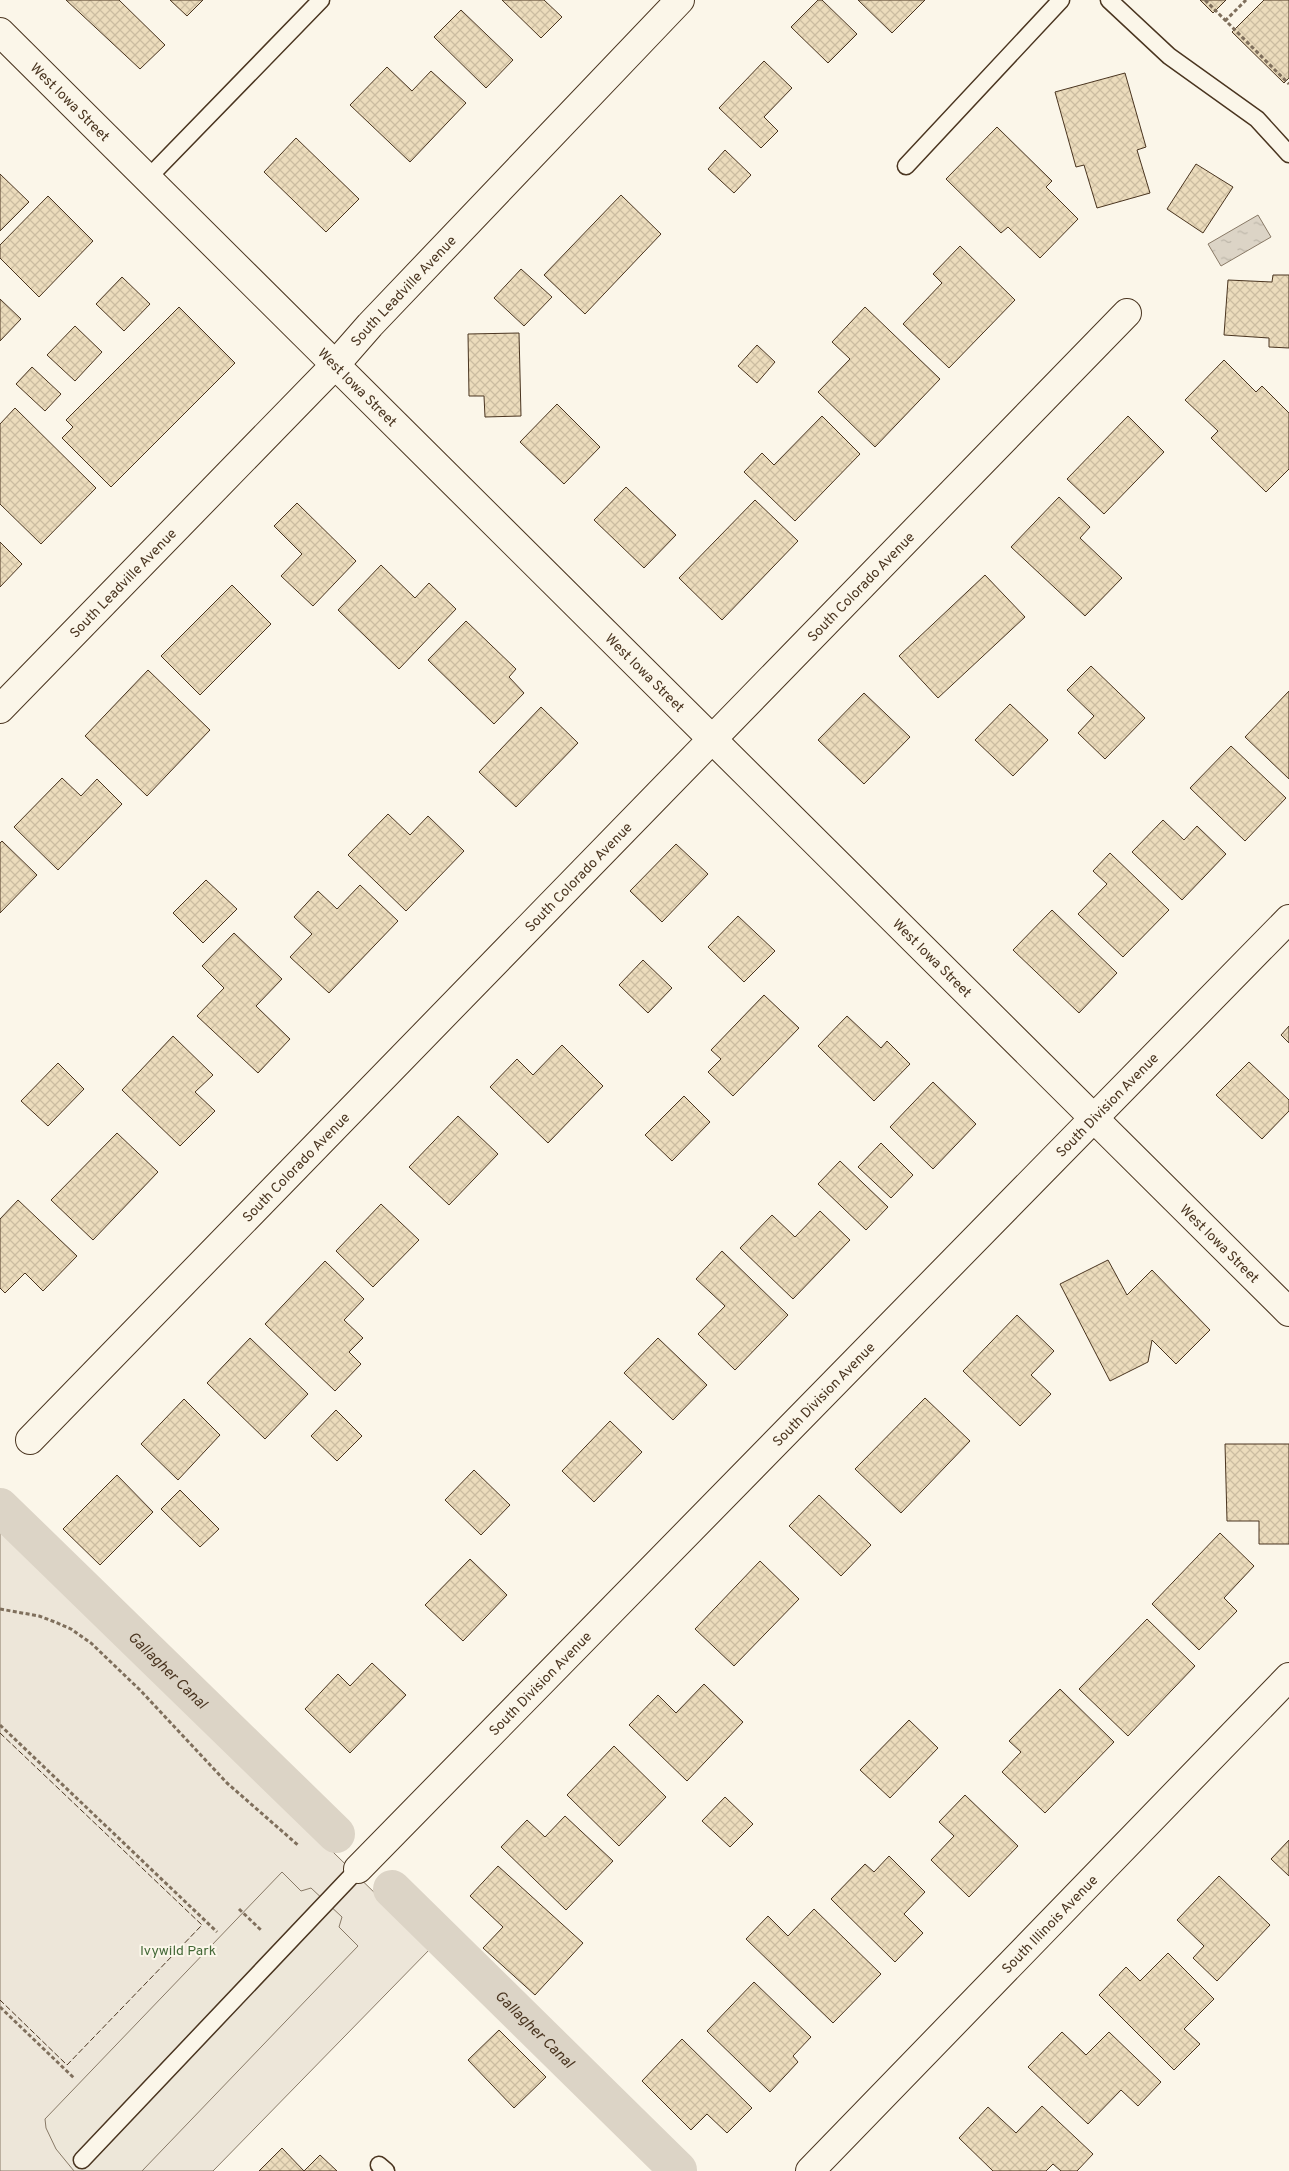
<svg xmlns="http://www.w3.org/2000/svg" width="1289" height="2171" viewBox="0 0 1289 2171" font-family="Overpass,sans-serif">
  <defs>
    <pattern id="water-ripples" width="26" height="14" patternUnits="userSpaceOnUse" patternTransform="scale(1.25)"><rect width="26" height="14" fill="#dcd4c6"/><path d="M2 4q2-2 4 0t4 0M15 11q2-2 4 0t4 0" fill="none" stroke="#beb7aa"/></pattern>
    <pattern id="building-cross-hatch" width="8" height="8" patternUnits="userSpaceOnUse" patternTransform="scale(1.25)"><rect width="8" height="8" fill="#ecdcbc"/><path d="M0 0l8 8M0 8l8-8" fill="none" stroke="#ccbda1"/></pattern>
  </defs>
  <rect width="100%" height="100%" fill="#fbf6e9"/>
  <!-- green -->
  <path fill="#ede6d9" stroke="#887966" d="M 0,1526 L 431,1948 L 213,2171 L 0,2171 Z"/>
  <!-- parking -->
  <path fill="#ede7d9" stroke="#887966" d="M 282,1872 L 301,1891 L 311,1888 L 342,1917 L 339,1927 L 358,1946 L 142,2171 L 74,2171 L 56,2149 L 46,2128 L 45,2119 Z"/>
  <!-- water -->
  <path fill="url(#water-ripples)" stroke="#887966" d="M 1258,215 L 1271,237 L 1221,266 L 1208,244 Z"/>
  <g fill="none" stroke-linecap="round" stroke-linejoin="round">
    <!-- canal -->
    <g stroke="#dcd4c6" stroke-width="38">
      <path id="s1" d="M 0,1507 L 336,1834"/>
      <path id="s2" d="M 392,1889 L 678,2170"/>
    </g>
  </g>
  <!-- building -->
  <g fill="url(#building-cross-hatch)" stroke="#4a3520">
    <path d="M 66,0 L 119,0 L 165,45 L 140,69 Z"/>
    <path d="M 170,0 L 203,0 L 187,16 Z"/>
    <path d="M 502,0 L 544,0 L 562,17 L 541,38 Z"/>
    <path d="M 818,0 L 822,0 L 857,34 L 828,63 L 791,27 Z"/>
    <path d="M 858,0 L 925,0 L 892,33 Z"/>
    <path d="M 1200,0 L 1226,0 L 1213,13 Z"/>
    <path d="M 1264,0 L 1289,0 L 1289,78 L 1284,83 L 1232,32 Z"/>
    <path d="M 461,10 L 513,60 L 486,88 L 434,37 Z"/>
    <path d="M 764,61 L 792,88 L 764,117 L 778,131 L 761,148 L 719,108 Z"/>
    <path d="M 387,67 L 412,91 L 431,71 L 466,103 L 410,162 L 350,105 Z"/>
    <path d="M 1125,73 L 1146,147 L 1137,150 L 1150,193 L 1097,208 L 1084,165 L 1076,167 L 1055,92 Z"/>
    <path d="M 997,127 L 1052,181 L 1046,187 L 1078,219 L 1040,258 L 1008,227 L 1001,233 L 946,179 Z"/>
    <path d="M 296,138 L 359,199 L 326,232 L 264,172 Z"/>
    <path d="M 725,150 L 751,175 L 734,193 L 708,169 Z"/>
    <path d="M 1196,164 L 1233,187 L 1203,233 L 1167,209 Z"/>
    <path d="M 0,174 L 29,202 L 0,231 Z"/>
    <path d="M 621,195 L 661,234 L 585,314 L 544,275 Z"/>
    <path d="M 48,196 L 93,241 L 39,297 L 0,258 L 0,245 Z"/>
    <path d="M 960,246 L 1015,300 L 949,368 L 903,324 L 942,283 L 933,274 Z"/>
    <path d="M 521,269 L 552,297 L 524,326 L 494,298 Z"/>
    <path d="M 1273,275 L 1289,275 L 1289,348 L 1269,347 L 1269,338 L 1224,335 L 1228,280 L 1272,282 Z"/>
    <path d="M 122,277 L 150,304 L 124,331 L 96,304 Z"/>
    <path d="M 0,299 L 21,319 L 0,341 Z"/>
    <path d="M 179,307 L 235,363 L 111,487 L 62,438 L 73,427 L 66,420 Z"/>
    <path d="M 865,307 L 940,379 L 875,447 L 818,392 L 850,359 L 832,342 Z"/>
    <path d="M 75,326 L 102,352 L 75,381 L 47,355 Z"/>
    <path d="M 519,333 L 521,416 L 485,417 L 484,396 L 469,396 L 468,334 Z"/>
    <path d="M 757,345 L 775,362 L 757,383 L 738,366 Z"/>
    <path d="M 1224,360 L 1256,392 L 1262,386 L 1289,413 L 1289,469 L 1266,492 L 1211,438 L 1218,431 L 1185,400 Z"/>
    <path d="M 32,367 L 61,394 L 45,411 L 16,384 Z"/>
    <path d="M 557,404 L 600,447 L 564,484 L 520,442 Z"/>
    <path d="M 15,408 L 96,488 L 41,544 L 0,504 L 0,424 Z"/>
    <path d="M 822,416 L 860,454 L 795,521 L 744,472 L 762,453 L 774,465 Z"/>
    <path d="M 1128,416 L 1164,452 L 1104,514 L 1067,479 Z"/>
    <path d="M 626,487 L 676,535 L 644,568 L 594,520 Z"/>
    <path d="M 1059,497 L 1090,527 L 1080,538 L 1122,578 L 1085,616 L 1011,547 Z"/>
    <path d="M 755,500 L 798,541 L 722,620 L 679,578 Z"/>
    <path d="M 297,503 L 356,561 L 313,606 L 281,576 L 302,554 L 274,526 Z"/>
    <path d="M 0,542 L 22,564 L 0,587 Z"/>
    <path d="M 381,565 L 415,598 L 429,583 L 456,609 L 399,669 L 338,610 Z"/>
    <path d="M 985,575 L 1025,617 L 938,698 L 899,656 Z"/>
    <path d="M 232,585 L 271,624 L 200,695 L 161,656 Z"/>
    <path d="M 466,621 L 516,669 L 509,677 L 524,693 L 494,724 L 428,660 Z"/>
    <path d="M 1091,666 L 1145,718 L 1105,759 L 1078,733 L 1094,716 L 1067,690 Z"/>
    <path d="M 148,670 L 210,730 L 147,796 L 85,736 Z"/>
    <path d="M 1289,691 L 1289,779 L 1245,737 Z"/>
    <path d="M 864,693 L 910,737 L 864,784 L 818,740 Z"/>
    <path d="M 1010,704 L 1048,740 L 1013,776 L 975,740 Z"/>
    <path d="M 541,707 L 578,743 L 516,807 L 479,772 Z"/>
    <path d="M 1231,746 L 1286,798 L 1245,841 L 1190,788 Z"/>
    <path d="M 62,778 L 81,796 L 97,779 L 122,804 L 58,870 L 14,827 Z"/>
    <path d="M 388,814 L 410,835 L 428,816 L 464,851 L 406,911 L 348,855 Z"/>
    <path d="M 1163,820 L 1184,840 L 1197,826 L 1226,854 L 1182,900 L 1132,852 Z"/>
    <path d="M 2,841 L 37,875 L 0,913 L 0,843 Z"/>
    <path d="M 676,844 L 708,874 L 662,922 L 630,891 Z"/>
    <path d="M 1110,853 L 1169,910 L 1123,957 L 1078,914 L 1107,884 L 1093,871 Z"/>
    <path d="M 206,880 L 237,909 L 203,943 L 173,913 Z"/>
    <path d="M 360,885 L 398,921 L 329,993 L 290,957 L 312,934 L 294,917 L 318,891 L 337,909 Z"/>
    <path d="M 1052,910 L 1117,973 L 1079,1013 L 1013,950 Z"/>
    <path d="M 738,916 L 775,951 L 744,982 L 708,947 Z"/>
    <path d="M 234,933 L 282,979 L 256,1006 L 290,1039 L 258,1073 L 197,1016 L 224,988 L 202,966 Z"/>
    <path d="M 643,960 L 672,988 L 648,1013 L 619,985 Z"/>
    <path d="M 764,995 L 799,1028 L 733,1096 L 708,1072 L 721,1059 L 711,1050 Z"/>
    <path d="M 847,1016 L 881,1048 L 887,1041 L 910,1064 L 874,1101 L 818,1046 Z"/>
    <path d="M 1289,1026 L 1289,1043 L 1281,1035 Z"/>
    <path d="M 173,1036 L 213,1075 L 195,1092 L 215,1111 L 180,1146 L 122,1090 Z"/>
    <path d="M 562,1045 L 603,1086 L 548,1143 L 490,1087 L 517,1059 L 533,1075 Z"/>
    <path d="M 1249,1062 L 1289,1100 L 1289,1111 L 1262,1139 L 1216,1095 Z"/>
    <path d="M 58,1063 L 84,1089 L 48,1126 L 21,1101 Z"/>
    <path d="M 933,1082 L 976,1124 L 933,1169 L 890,1127 Z"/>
    <path d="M 684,1096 L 710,1122 L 672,1161 L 645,1135 Z"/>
    <path d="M 458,1116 L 498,1154 L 449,1205 L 409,1167 Z"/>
    <path d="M 117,1133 L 158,1172 L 93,1240 L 51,1200 Z"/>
    <path d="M 881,1143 L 913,1175 L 891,1198 L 858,1167 Z"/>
    <path d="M 840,1161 L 888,1207 L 866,1230 L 818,1184 Z"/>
    <path d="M 18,1200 L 77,1256 L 43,1291 L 25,1273 L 5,1293 L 0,1288 L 0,1219 Z"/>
    <path d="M 381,1204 L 419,1240 L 373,1287 L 336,1251 Z"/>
    <path d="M 820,1211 L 850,1240 L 793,1299 L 740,1248 L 772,1215 L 795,1237 Z"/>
    <path d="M 722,1251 L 788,1315 L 735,1370 L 698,1334 L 725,1306 L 696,1279 Z"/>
    <path d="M 1108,1260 L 1127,1295 L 1152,1270 L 1210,1330 L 1176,1364 L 1152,1340 L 1148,1362 L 1110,1381 L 1060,1284 Z"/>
    <path d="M 325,1261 L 364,1299 L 344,1320 L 363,1338 L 349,1352 L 361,1364 L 335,1391 L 265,1324 Z"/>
    <path d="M 1017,1315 L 1054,1351 L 1031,1375 L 1051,1394 L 1020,1426 L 963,1371 Z"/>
    <path d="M 250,1338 L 308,1394 L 265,1439 L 207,1383 Z"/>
    <path d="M 658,1338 L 707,1385 L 673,1420 L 624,1373 Z"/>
    <path d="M 925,1398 L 970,1441 L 901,1513 L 855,1469 Z"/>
    <path d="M 184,1399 L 220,1435 L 178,1480 L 141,1444 Z"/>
    <path d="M 336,1410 L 362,1436 L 337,1461 L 311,1436 Z"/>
    <path d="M 610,1421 L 642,1452 L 594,1502 L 562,1471 Z"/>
    <path d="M 1225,1444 L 1289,1444 L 1289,1544 L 1259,1544 L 1259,1521 L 1227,1521 Z"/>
    <path d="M 474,1470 L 510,1505 L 481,1535 L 445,1500 Z"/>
    <path d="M 117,1475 L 153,1512 L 100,1565 L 63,1529 Z"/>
    <path d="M 180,1490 L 219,1529 L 200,1547 L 161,1509 Z"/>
    <path d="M 819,1495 L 871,1545 L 841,1576 L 789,1526 Z"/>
    <path d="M 1220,1533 L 1254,1566 L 1224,1598 L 1237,1611 L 1199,1650 L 1152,1604 Z"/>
    <path d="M 470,1559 L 507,1595 L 463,1641 L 425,1605 Z"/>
    <path d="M 760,1561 L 799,1599 L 734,1666 L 695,1629 Z"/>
    <path d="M 1147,1619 L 1195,1666 L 1128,1736 L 1079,1689 Z"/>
    <path d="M 372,1663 L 406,1695 L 350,1753 L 305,1709 L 338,1674 L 350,1686 Z"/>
    <path d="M 704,1684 L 743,1722 L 687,1781 L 629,1725 L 658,1695 L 676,1713 Z"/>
    <path d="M 1060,1689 L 1114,1742 L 1045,1813 L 1002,1772 L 1021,1752 L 1009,1741 Z"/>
    <path d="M 909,1720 L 938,1748 L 890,1798 L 860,1770 Z"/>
    <path d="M 614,1746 L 666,1797 L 619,1846 L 567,1795 Z"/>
    <path d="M 965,1795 L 1018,1846 L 969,1897 L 931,1860 L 954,1836 L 939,1822 Z"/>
    <path d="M 725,1797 L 753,1824 L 730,1847 L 702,1821 Z"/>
    <path d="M 565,1816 L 613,1861 L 566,1910 L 501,1847 L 527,1820 L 545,1837 Z"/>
    <path d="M 1289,1840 L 1289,1876 L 1271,1859 Z"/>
    <path d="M 889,1856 L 925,1892 L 904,1914 L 923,1933 L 895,1962 L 831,1899 L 865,1864 L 874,1872 Z"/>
    <path d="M 498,1866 L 583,1943 L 535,1995 L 483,1948 L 503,1927 L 470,1896 Z"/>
    <path d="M 1219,1876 L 1270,1925 L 1217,1981 L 1193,1958 L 1204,1946 L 1177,1920 Z"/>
    <path d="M 814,1909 L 881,1974 L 833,2023 L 746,1939 L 768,1916 L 788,1936 Z"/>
    <path d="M 1168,1953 L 1214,1999 L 1184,2029 L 1200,2044 L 1174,2070 L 1099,1995 L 1126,1967 L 1140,1981 Z"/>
    <path d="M 754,1982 L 811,2037 L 793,2056 L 798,2062 L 770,2092 L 707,2031 Z"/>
    <path d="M 499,2030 L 546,2077 L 514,2108 L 468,2060 Z"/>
    <path d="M 1062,2032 L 1086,2055 L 1109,2032 L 1161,2082 L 1138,2106 L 1121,2090 L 1088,2124 L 1028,2067 Z"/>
    <path d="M 682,2039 L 752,2108 L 727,2133 L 707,2114 L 691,2130 L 642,2081 Z"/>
    <path d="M 1042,2106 L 1093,2154 L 1077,2171 L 1061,2171 L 1053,2164 L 1046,2171 L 993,2171 L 959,2138 L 988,2107 L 1016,2133 Z"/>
    <path d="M 282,2148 L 304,2171 L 320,2155 L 337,2171 L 259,2171 Z"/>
  </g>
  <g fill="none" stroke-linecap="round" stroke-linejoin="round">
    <defs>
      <g id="service">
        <path d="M 1109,0 L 1169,56 L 1257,119 L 1289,154"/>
        <path d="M 906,166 L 1061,0"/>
        <path d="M 148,178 L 321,0"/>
        <path d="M 82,2160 L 358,1869"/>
        <path d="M 379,2165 L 386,2171"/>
      </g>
      <g id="minor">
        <path id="s3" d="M 0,709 L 335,365 L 370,325 L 680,0"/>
        <path id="s4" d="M 30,1440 L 1127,313"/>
        <path id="s5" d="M 358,1869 L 1289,919"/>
        <path id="s6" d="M 810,2171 L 1289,1677"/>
      </g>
      <g id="tertiary">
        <path id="s7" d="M 0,32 L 1289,1312"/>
      </g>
    </defs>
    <!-- service casing -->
    <use href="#service" stroke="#4a3520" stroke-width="19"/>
    <!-- minor casing -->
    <use href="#minor" stroke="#4a3520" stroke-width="30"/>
    <!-- tertiary casing -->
    <use href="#tertiary" stroke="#4a3520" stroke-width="30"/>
    <!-- path -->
    <g stroke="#7f6f5c" stroke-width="3" stroke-dasharray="4 2.5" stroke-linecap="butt">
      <path d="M 1205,0 L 1289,84"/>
      <path d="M 1225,21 L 1246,0"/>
      <path d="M 0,1609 L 39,1616 L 55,1622 L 71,1629 L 91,1643 L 140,1690 L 227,1783 L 299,1846"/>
      <path d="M 0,1725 L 217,1932"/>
      <path d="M 239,1909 L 262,1931"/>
      <path d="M 0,2007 L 75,2079"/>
    </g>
    <!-- service -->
    <use href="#service" stroke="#fbf6e9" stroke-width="16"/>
    <!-- minor -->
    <use href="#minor" stroke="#fbf6e9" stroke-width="28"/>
    <!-- tertiary -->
    <use href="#tertiary" stroke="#fbf6e9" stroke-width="28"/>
    <!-- fence -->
    <path stroke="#4a3520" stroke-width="1" stroke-dasharray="6 2.5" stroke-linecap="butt" d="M 0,1733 L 202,1925 L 67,2065 L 0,2000"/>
  </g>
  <g text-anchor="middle" stroke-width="4" stroke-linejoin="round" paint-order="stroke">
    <!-- street labels -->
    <g font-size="14" fill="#4a3520" stroke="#fbf6e9">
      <text dy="5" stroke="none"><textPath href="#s7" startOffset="99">West Iowa Street</textPath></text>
      <text dy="5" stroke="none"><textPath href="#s3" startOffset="581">South Leadville Avenue</textPath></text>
      <text dy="5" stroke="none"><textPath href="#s7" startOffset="504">West Iowa Street</textPath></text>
      <text dy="5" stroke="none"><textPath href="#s3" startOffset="176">South Leadville Avenue</textPath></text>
      <text dy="5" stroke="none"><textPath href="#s4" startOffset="1191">South Colorado Avenue</textPath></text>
      <text dy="5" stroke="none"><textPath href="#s7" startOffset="909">West Iowa Street</textPath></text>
      <text dy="5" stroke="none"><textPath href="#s4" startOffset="786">South Colorado Avenue</textPath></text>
      <text dy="5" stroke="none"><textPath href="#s7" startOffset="1314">West Iowa Street</textPath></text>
      <text dy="5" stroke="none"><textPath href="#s5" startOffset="1070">South Division Avenue</textPath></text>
      <text dy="5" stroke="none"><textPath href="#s4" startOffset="381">South Colorado Avenue</textPath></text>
      <text dy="5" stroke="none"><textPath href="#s7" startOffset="1719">West Iowa Street</textPath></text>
      <text dy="5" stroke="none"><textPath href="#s5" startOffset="665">South Division Avenue</textPath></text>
      <text dy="5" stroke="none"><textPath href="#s5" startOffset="260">South Division Avenue</textPath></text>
      <text dy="5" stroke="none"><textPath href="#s6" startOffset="344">South Illinois Avenue</textPath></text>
    </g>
    <!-- park labels -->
    <g font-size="14" fill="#436837" stroke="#fbf6e9">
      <text x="178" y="1955">Ivywild Park</text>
    </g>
    <!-- water labels -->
    <g font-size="15" font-style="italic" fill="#4a3520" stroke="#fbf6e9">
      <text dy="5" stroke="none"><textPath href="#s1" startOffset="234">Gallagher Canal</textPath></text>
      <text dy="5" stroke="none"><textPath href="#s2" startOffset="200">Gallagher Canal</textPath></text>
    </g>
  </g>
</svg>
